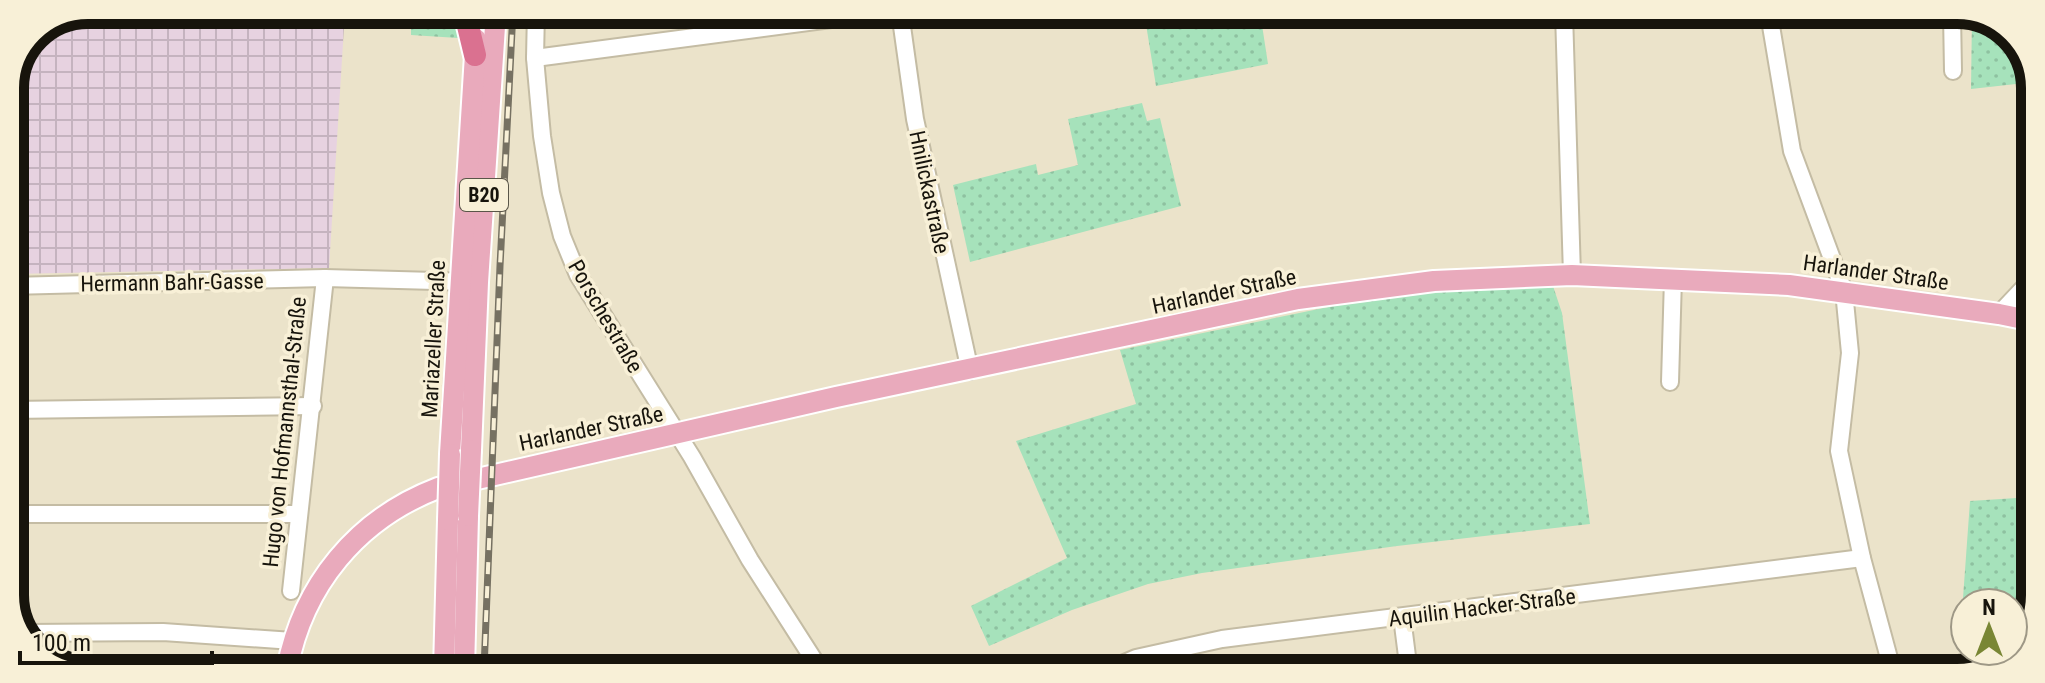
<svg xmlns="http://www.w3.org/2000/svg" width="2045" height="683" viewBox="0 0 2045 683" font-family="'Roboto Condensed',sans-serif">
  <defs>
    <pattern id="industrial-grid" width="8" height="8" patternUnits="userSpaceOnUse" patternTransform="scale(2)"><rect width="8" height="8" fill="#e7d2e0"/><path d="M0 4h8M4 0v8" fill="none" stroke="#c5b3bf"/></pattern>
    <pattern id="grass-dots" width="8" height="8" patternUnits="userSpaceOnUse" patternTransform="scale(2)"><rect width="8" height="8" fill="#a6e2bb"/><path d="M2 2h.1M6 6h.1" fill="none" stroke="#8ec1a0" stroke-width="1.8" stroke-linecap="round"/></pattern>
  </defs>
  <rect width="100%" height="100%" fill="#ebe3ca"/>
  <!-- industrial -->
  <path fill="url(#industrial-grid)" d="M 113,10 L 345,11 L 329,268 L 10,274 L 10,83 L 33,32 L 80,13 L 112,14 Z"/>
  <!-- grass -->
  <g fill="url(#grass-dots)">
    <path d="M 411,11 L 459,11 L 458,38 L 411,35 Z"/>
    <path d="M 1144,12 L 1260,12 L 1268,64 L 1156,86 Z"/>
    <path d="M 1972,14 L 1982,14 L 2019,40 L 2035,82 L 1971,89 Z"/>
    <path d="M 1142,103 L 1147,121 L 1160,118 L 1181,206 L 970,262 L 953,185 L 1036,164 L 1038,175 L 1078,165 L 1068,119 Z"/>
    <path d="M 1553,286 L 1562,313 L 1590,524 L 1397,546 L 1202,573 L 1148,584 L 1072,610 L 989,646 L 971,606 L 1067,558 L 1016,441 L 1136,404 L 1120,350 L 1377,297 L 1447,287 Z"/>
    <path d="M 2032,497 L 2031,620 L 2013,645 L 2013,603 L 1965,603 L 1965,612 L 1962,612 L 1970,501 Z"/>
  </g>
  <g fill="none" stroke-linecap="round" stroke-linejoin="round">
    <defs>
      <g id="minor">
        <path d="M 536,11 L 535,58 L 542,136 L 551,193 L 562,236 L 578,275 L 692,457 L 750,560 L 821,671"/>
        <path d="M 900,12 L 915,119 L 970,371"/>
        <path d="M 1564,13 L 1572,275"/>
        <path d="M 1769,14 L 1792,151 L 1844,291 L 1850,353 L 1839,451 L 1862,558 L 1893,673"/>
        <path d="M 1952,14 L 1953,71"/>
        <path d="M 535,58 L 884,12"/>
        <path d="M 10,286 L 325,278 L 472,282"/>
        <path d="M 1999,314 L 2033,278"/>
        <path d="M 1670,382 L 1673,278"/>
        <path d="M 10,410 L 313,406"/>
        <path d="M 10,514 L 299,514"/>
        <path d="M 291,591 L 325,278"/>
        <path d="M 1402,617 L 1409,672"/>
        <path d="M 23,633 L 163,632 L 293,641"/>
        <path d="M 1106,671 L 1136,658 L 1222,639 L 1862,558"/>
      </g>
      <g id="major">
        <path d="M 471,450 L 478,282 L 496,11"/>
        <path d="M 450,454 L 476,39"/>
        <path d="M 287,669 C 303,585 357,519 438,488 L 836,397 L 1298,299 L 1434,281 L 1572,275 L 1789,285 L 1999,314 L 2033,321"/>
        <path d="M 444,670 L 448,520"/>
        <path d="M 464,670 L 468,516"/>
      </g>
      <path id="highway" d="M 469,11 L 468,26 L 475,55"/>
    </defs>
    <!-- minor casing -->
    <use href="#minor" stroke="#c4bca4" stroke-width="20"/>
    <!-- major casing -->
    <use href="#major" stroke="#fff" stroke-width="24"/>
    <!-- highway casing -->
    <use href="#highway" stroke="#fff" stroke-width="26"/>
    <!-- minor -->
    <use href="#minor" stroke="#fff" stroke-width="16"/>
    <!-- major -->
    <use href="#major" stroke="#e9aabc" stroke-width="20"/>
    <!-- highway -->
    <use href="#highway" stroke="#da7190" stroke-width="22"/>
    <defs>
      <path id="rail" d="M 484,670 L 500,266 L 513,11"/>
    </defs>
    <!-- rail casing -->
    <use href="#rail" stroke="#767162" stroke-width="7"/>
    <!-- rail -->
    <use href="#rail" stroke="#f8f0d7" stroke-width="4" stroke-dasharray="12" stroke-linecap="butt"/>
    <defs>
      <g id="major-bridge">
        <path d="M 468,516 L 471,450"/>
        <path d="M 448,520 L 450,454"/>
      </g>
    </defs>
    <!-- major-bridge casing -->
    <use href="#major-bridge" stroke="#fff" stroke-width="24" stroke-linecap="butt"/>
    <!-- major-bridge -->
    <use href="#major-bridge" stroke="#e9aabc" stroke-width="20"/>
  </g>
  <g text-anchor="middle" stroke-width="7" stroke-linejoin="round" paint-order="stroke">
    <!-- shield labels -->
    <rect fill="#f8f0d7" stroke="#5a5649" stroke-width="2" x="460" y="179" width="48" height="32" rx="6"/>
    <g font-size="20" font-weight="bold" fill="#17140c">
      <text x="484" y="202">B20</text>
    </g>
    <!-- street labels -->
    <g font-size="22" fill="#17140c" stroke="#f8f0d7">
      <text transform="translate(930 192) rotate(78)" y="8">Hnilickastraße</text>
      <text transform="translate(1876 272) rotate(8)" y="8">Harlander Straße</text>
      <text transform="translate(172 282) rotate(-1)" y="8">Hermann Bahr-Gasse</text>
      <text transform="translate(1224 291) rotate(-12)" y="8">Harlander Straße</text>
      <text transform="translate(606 316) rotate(60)" y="8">Porschestraße</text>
      <text transform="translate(433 339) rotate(-87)" y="8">Mariazeller Straße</text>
      <text transform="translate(591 428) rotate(-12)" y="8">Harlander Straße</text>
      <text transform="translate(284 432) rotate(-84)" y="8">Hugo von Hofmannsthal-Straße</text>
      <text transform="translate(1482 607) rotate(-7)" y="8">Aquilin Hacker-Straße</text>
    </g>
  </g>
  <!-- crop -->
  <path d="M0 0H2045V683H0ZM88 24H1957A64 64 0 0 1 2021 88V595A64 64 0 0 1 1957 659H88A64 64 0 0 1 24 595V88A64 64 0 0 1 88 24Z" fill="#f8f0d7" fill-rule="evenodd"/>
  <path fill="none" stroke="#17140c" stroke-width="10" d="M88 24H1957A64 64 0 0 1 2021 88V595A64 64 0 0 1 1957 659H88A64 64 0 0 1 24 595V88A64 64 0 0 1 88 24Z"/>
  <!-- north arrow -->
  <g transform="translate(1989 627)"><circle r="38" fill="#f8f0d7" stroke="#9e9886" stroke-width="2"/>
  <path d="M0-6L14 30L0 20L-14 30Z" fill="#798634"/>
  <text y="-12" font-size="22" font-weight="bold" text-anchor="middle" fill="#17140c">N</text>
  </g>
  <!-- scale -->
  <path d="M20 651v12h192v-12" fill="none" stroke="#17140c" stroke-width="4"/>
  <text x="32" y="651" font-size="24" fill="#17140c" stroke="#f8f0d7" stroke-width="6" paint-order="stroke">100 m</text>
</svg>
